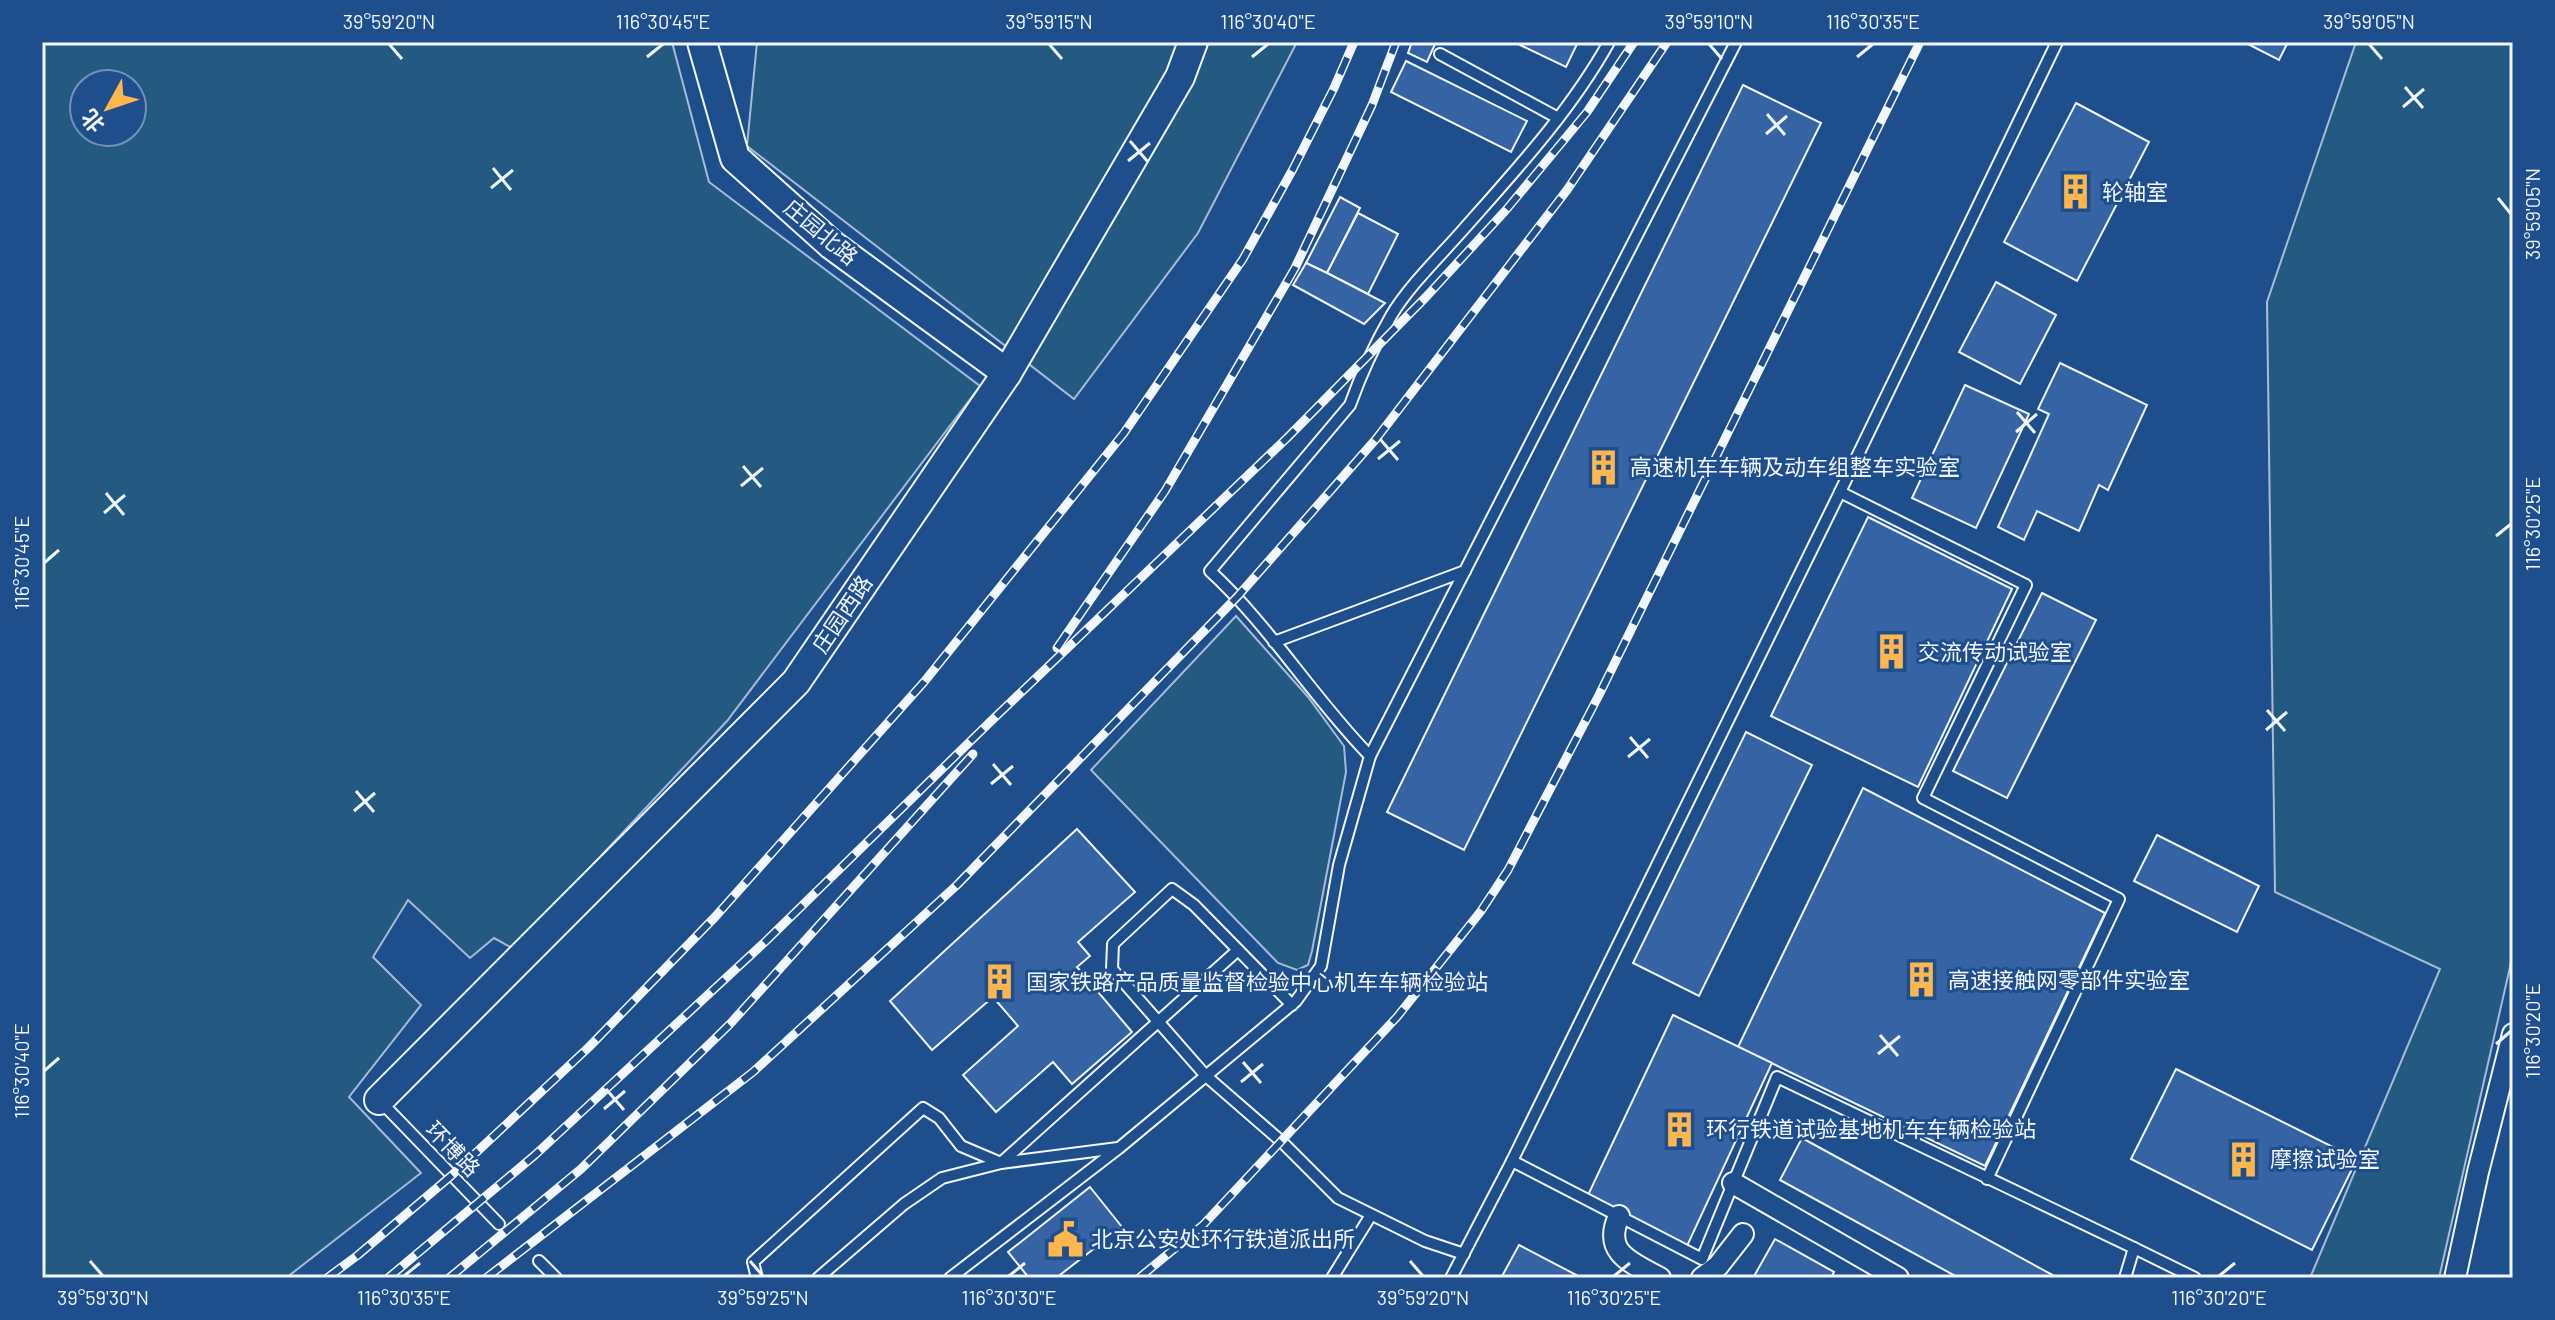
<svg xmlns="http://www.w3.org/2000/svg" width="2555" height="1320" viewBox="0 0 2555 1320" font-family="Barlow,'Noto Sans SC',sans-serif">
  <rect width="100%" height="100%" fill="#1f4e8c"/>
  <!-- green -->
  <g fill="#245a82" stroke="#a8bbd7" stroke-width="2" fill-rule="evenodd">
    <path d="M 42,42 L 672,42 L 709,182 L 980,386 L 727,721 L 514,949 L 494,938 L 470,958 L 408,900 L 373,957 L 421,1005 L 349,1097 L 421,1173 L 286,1278 L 42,1278 ZM 84,84 L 132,84 L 132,132 L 84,132 Z"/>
    <path d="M 757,42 L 1297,42 L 1198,233 L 1074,399 L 747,146 Z"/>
    <path d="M 2356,42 L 2513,42 L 2513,954 L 2439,1278 L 2310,1278 L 2440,969 L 2275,892 L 2267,302 Z"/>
    <path d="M 1236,616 L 1308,697 L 1344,746 L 1346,772 L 1312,951 L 1308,965 L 1297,970 L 1278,963 L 1091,770 Z"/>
  </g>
  <!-- building -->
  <g fill="#3563a3" stroke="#f2f6ff" stroke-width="2">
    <path d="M 1412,42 L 1436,42 L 1427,62 L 1408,53 Z"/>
    <path d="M 1514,42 L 1578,42 L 1566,67 Z"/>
    <path d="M 2244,42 L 2288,42 L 2279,60 Z"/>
    <path d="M 1406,61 L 1527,121 L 1511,152 L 1391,92 Z"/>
    <path d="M 1743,85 L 1821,123 L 1464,850 L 1387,812 Z"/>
    <path d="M 2076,103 L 2149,142 L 2077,281 L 2004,242 Z"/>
    <path d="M 1340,197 L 1360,208 L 1327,273 L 1306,263 Z"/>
    <path d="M 1358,213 L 1398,234 L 1368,294 L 1327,273 Z"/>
    <path d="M 1306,263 L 1327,273 L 1385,303 L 1364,324 L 1293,285 Z"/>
    <path d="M 1996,282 L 2056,315 L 2020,384 L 1959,352 Z"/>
    <path d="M 2060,363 L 2147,405 L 2108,490 L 2099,485 L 2079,531 L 2037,511 L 2024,540 L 1998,527 L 2049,414 L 2038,409 Z"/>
    <path d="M 1965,385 L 2029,414 L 1976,528 L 1912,498 Z"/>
    <path d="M 1868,517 L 2012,589 L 1918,787 L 1771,716 Z"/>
    <path d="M 2042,593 L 2096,620 L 2007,798 L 1953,771 Z"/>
    <path d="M 1746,732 L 1812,765 L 1699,996 L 1633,963 Z"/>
    <path d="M 1863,788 L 2105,913 L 1985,1166 L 1738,1047 Z"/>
    <path d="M 1077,829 L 1135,892 L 1078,942 L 1090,956 L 1077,967 L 1132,1032 L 1072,1084 L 1053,1062 L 996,1112 L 963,1075 L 1018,1026 L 993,997 L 932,1050 L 890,1001 Z"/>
    <path d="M 2157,835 L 2259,886 L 2237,932 L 2134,881 Z"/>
    <path d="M 1673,1015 L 1772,1063 L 1687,1246 L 1588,1195 Z"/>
    <path d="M 2176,1069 L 2357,1159 L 2312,1250 L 2131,1159 Z"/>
    <path d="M 1802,1138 L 2058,1278 L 1959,1278 L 1780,1180 Z"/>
    <path d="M 1090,1187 L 1122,1227 L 1056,1278 L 1029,1278 L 1008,1252 Z"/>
    <path d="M 1775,1239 L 1834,1272 L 1831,1278 L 1753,1278 Z"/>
    <path d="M 1519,1245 L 1582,1278 L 1501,1278 Z"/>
  </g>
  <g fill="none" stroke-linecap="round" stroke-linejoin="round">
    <defs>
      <g id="lane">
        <path d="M 1440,54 L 1558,118"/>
        <path d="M 1840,492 L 2026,585 L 1923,798 L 2119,899 L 1987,1179"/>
        <path d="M 1274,642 L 1465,571"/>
        <path d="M 1370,756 L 1736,42"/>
        <path d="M 1292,1005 L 1194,905 L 1172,889 L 1113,944 L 1112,969 L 1206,1076 L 1282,1142 L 1338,1198 L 1425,1241 L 1464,1254"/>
        <path d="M 381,1102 L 499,1224"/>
        <path d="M 1512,1161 L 1702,1259 L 1777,1077 L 2134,1248 L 2125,1278"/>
        <path d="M 1002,1162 L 1238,950"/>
        <path d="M 2134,1248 L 2195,1278"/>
        <path d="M 539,1261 L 556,1278"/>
        <path d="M 757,1278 L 753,1262 L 923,1108 L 939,1118 L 961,1146 L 1001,1163"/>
        <path d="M 818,1278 L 904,1204 L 942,1178 L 1001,1163 L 1118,1148"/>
        <path d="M 950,1278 L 1119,1148 L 1296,1001 L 1321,966 L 1339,865 L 1370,756 C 1313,698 1270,626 1210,571 L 1350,405 C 1361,374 1375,344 1391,316 C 1408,287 1440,256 1462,231 C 1515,171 1570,112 1609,42"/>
        <path d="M 1332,1278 L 1371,1215"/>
        <path d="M 1451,1278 L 1512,1161 L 1840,492 L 2057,42"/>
      </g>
      <g id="street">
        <path d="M 1733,1183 L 1898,1278"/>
        <path d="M 1619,1216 C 1602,1253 1632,1263 1660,1278"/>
        <path d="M 1702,1278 L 1718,1266 L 1743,1234"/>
        <path d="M 2455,1278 L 2478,1172 L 2513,1034"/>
      </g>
      <g id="secondary">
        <path d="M 702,42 L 735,158 L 832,245 L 1007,373"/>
        <path d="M 379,1100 L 796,682 L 1007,373 L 1180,77 L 1193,42"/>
      </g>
    </defs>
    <!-- lane casing -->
    <use href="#lane" stroke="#f2f6ff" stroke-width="14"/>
    <!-- street casing -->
    <use href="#street" stroke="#f2f6ff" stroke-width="24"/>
    <!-- secondary casing -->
    <use href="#secondary" stroke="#f2f6ff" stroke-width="32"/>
    <!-- lane -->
    <use href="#lane" stroke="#1f4e8c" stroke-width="10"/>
    <!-- street -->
    <use href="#street" stroke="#1f4e8c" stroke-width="20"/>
    <!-- secondary -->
    <use href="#secondary" stroke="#1f4e8c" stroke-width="28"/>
    <defs>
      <g id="rail">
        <path d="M 1057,648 L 1165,491 L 1295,268 L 1372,105 L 1396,42"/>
        <path d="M 327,1278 L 358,1255 L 451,1176 L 589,1047 L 715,917 L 924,682 L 1124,433 L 1243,259 L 1293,169 L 1334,88 L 1354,42"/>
        <path d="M 388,1278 L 535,1155 L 767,940 L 988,724 L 1287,438 L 1426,297 L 1506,210 L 1587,112 L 1634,42"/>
        <path d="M 449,1278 L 581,1169 L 730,1024 L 973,754"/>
        <path d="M 486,1278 L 753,1072 L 957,885 L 1238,596 L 1376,439 L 1567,190 L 1667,42"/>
        <path d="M 1139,1278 L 1203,1225 L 1397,1017 L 1481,911 L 1508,870 L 1599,695 L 1920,42"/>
      </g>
    </defs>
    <!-- rail casing -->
    <use href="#rail" stroke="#f2f6ff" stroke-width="9"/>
    <!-- rail -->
    <use href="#rail" stroke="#1f4e8c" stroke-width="6" stroke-dasharray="18" stroke-linecap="butt"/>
  </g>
  <!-- ticks -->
  <path fill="none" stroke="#f2f6ff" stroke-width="3" d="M 389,44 L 402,59M 1049,44 L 1062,59M 1709,44 L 1722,59M 2369,44 L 2382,59M 647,57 L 663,44M 1252,57 L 1268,44M 1857,57 L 1873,44M 2405,87 L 2423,108M 2403,107 L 2424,89M 1767,114 L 1785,135M 1766,134 L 1787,116M 1130,141 L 1148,162M 1128,161 L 1150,143M 493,168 L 511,190M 491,188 L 513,170M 2498,198 L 2511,214M 2017,412 L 2035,433M 2016,432 L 2037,414M 1380,439 L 1398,460M 1378,459 L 1400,441M 743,466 L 761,487M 741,486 L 763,468M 106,493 L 124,515M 104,513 L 125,495M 2496,536 L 2511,524M 44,563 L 59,550M 2267,710 L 2285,731M 2266,730 L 2287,712M 1630,737 L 1648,758M 1628,757 L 1650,739M 993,764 L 1011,785M 991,784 L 1013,766M 356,791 L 374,812M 354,811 L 375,793M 1880,1035 L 1898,1056M 2496,1044 L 2511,1031M 1878,1054 L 1900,1036M 1243,1062 L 1261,1083M 44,1071 L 59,1058M 1241,1082 L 1263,1064M 606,1089 L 624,1110M 604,1109 L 625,1091M 90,1261 L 103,1276M 750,1261 L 763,1276M 1410,1261 L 1423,1276M 404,1276 L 420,1263M 1009,1276 L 1025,1263M 1614,1276 L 1630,1263M 2219,1276 L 2235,1263"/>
  <!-- icons -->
  <defs>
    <symbol id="building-bare" viewBox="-9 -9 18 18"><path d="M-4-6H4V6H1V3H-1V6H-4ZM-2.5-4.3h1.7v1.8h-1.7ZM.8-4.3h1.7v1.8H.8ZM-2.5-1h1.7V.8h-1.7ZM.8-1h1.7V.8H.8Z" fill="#ffb74d" stroke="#1f4e8c" stroke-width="2.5" paint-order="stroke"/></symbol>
    <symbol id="civic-bare" viewBox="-9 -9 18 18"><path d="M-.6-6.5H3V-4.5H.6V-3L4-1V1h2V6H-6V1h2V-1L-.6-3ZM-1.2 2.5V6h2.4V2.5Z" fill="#ffb74d" stroke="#1f4e8c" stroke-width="2.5" paint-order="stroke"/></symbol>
  </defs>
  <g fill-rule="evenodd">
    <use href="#building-bare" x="2050" y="166" width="51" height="51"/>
    <use href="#building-bare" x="1578" y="442" width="51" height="51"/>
    <use href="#building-bare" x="1866" y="626" width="51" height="51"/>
    <use href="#building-bare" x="1896" y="954" width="51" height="51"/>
    <use href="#building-bare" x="974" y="956" width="51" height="51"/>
    <use href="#building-bare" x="1654" y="1104" width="51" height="51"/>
    <use href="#building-bare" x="2218" y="1134" width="51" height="51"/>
    <use href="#civic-bare" x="1040" y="1214" width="51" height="51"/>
  </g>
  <g text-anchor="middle" stroke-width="6" stroke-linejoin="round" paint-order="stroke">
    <!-- poi labels -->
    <g font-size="22" fill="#f2f6ff" stroke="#1f4e8c" text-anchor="start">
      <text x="2102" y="200">轮轴室</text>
      <text x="1630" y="475">高速机车车辆及动车组整车实验室</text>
      <text x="1918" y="660">交流传动试验室</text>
      <text x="1948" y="988">高速接触网零部件实验室</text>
      <text x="1026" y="990">国家铁路产品质量监督检验中心机车车辆检验站</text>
      <text x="1706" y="1137">环行铁道试验基地机车车辆检验站</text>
      <text x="2270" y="1167">摩擦试验室</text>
      <text x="1091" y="1247">北京公安处环行铁道派出所</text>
    </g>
    <!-- street labels -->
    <g font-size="22" fill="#f2f6ff" stroke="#1f4e8c">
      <text transform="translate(821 232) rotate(40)" y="8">庄园北路</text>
      <text transform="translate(842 614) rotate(-56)" y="8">庄园西路</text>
      <text transform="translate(453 1149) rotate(46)" y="8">环博路</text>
    </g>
  </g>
  <!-- border -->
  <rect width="2555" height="1320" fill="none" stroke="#1f4e8c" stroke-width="88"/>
  <!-- north arrow -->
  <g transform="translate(108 108) rotate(230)"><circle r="38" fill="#1f4e8c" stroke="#7391ba" stroke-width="2"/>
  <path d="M0-6L14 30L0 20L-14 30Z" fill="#ffb74d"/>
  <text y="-12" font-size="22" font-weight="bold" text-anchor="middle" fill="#f2f6ff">北</text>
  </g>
  <rect x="44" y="44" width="2467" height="1232" fill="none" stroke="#f2f6ff" stroke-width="3"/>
  <g font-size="20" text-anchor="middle" fill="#f2f6ff">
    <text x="389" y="29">39°59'20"N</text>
    <text x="663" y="29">116°30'45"E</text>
    <text x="1049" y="29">39°59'15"N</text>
    <text x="1268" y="29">116°30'40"E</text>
    <text x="1709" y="29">39°59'10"N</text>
    <text x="1873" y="29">116°30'35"E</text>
    <text x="2369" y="29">39°59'05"N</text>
    <text transform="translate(2533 214) rotate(-90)" y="7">39°59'05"N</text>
    <text transform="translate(2533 524) rotate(-90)" y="7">116°30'25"E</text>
    <text transform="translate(22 563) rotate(-90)" y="7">116°30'45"E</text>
    <text transform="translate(2533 1031) rotate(-90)" y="7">116°30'20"E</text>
    <text transform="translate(22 1071) rotate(-90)" y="7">116°30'40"E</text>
    <text x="103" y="1305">39°59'30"N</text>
    <text x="404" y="1305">116°30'35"E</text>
    <text x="763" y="1305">39°59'25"N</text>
    <text x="1009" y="1305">116°30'30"E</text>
    <text x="1423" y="1305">39°59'20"N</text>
    <text x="1614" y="1305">116°30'25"E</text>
    <text x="2219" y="1305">116°30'20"E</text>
  </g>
</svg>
